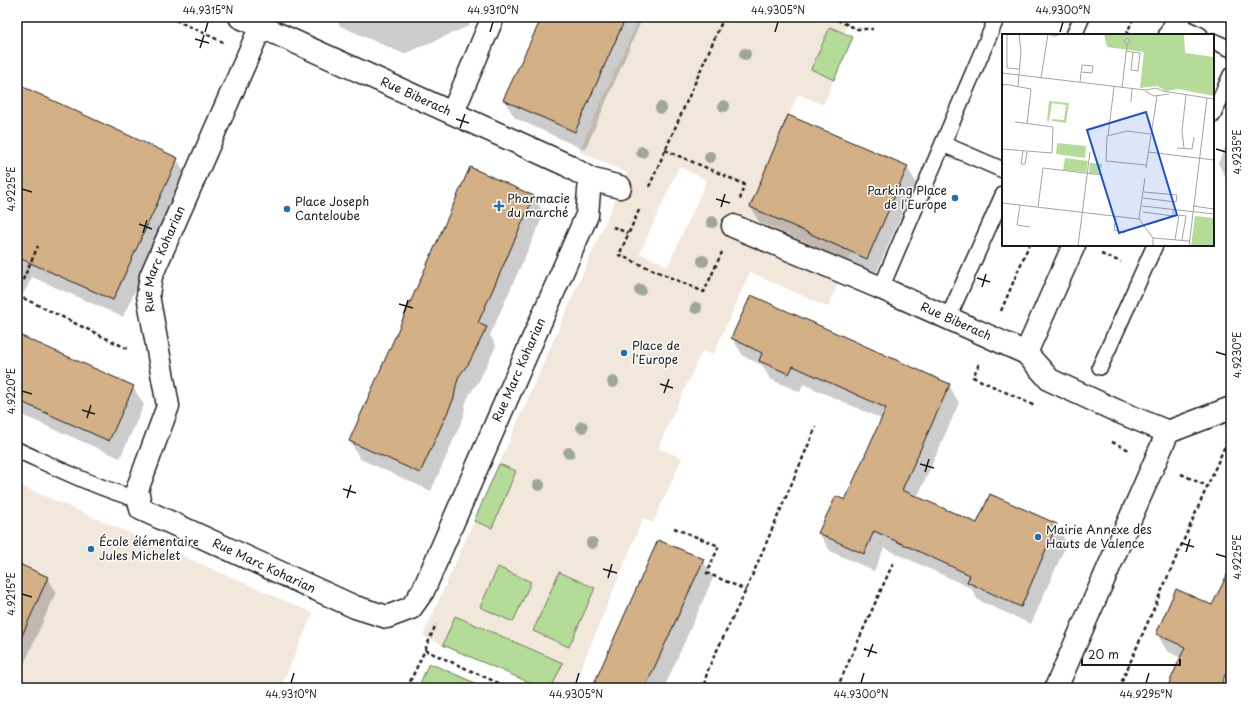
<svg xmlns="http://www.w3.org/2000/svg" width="1248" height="705" viewBox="0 0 1248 705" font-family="'Playpen Sans',sans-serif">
  <rect width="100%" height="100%" fill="#fff"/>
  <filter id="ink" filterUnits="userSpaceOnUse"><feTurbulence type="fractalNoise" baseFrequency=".025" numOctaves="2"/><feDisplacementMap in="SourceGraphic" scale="8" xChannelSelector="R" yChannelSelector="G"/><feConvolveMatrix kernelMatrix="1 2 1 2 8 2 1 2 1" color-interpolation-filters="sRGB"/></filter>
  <g filter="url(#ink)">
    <!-- built -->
    <g fill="#f2e7db" fill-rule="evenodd">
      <path d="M 640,17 L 851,17 L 844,33 L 830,27 L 811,69 L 834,80 L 823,105 L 798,94 L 750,207 L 851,252 L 828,307 L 750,272 L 713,355 L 702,351 L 658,448 L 682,458 L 653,523 L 643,518 L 573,688 L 551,688 L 562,663 L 455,616 L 443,645 L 423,636 L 474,521 L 492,528 L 516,471 L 499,464 L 627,173 L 579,151 ZM 679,167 L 707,180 L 668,266 L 640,253 Z"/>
      <path d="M 17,484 L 313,613 L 280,688 L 17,688 Z"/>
    </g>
    <!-- green -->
    <g fill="#b4db97" stroke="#687c5a">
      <path d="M 830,27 L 853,37 L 834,80 L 811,69 Z"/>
      <path d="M 499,464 L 516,471 L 492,528 L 474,521 Z"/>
      <path d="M 498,567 L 531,582 L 513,622 L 480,607 Z"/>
      <path d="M 559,572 L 595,588 L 569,647 L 533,631 Z"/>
      <path d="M 455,616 L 563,663 L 551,688 L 542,688 L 443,645 Z"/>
      <path d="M 429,663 L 487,688 L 418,688 Z"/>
    </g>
    <!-- shadow -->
    <g fill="#0003">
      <path d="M 335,17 L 473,17 L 469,26 L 404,54 L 340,26 Z"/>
      <path d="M 543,17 L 643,17 L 585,150 L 515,118 L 504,100 Z"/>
      <path d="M 17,85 L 177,159 L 187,177 L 123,317 L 32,277 L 17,307 Z"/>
      <path d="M 1231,135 L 1231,180 L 1226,178 L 1218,163 Z"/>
      <path d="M 907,167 L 916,182 L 876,273 L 759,222 L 751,207 Z"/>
      <path d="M 534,196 L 544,214 L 490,335 L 496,346 L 479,381 L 469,395 L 465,405 L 464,416 L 431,491 L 360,459 L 350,441 Z"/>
      <path d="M 17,335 L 133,387 L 144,405 L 120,458 L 17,413 Z"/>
      <path d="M 732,338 L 949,385 L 959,403 L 917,498 L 978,525 L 1056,525 L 1067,543 L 1031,624 L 978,600 L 971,588 L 884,548 L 874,571 L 830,551 L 819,533 L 845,501 L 882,419 L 803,384 L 800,392 L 770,379 L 762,365 L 743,356 Z"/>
      <path d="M 703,560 L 713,578 L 664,688 L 593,688 Z"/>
      <path d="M 17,564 L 48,578 L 56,592 L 17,680 Z"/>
      <path d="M 1231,569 L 1231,688 L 1168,688 L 1181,658 L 1167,651 L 1157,634 L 1213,607 Z"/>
    </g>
    <!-- building -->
    <g fill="#d4b086" stroke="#1c1c1c">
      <path d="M 542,17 L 626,17 L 575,132 L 503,100 Z"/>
      <path d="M 17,84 L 178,158 L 113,300 L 17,257 Z"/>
      <path d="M 788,115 L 908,166 L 867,259 L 750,207 Z"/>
      <path d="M 470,167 L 534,196 L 478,323 L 487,327 L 469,363 L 459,376 L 456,386 L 454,398 L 420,473 L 349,441 Z"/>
      <path d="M 751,295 L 950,384 L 902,490 L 977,523 L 990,494 L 1057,524 L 1021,607 L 967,582 L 970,575 L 874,531 L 864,554 L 818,533 L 836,496 L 845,500 L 886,408 L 793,366 L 789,374 L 759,361 L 762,353 L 731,338 Z"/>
      <path d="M 17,334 L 134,386 L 109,441 L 17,400 Z"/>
      <path d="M 658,540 L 704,559 L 645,688 L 592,688 Z"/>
      <path d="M 17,563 L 48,577 L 17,647 Z"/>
      <path d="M 1231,567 L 1231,663 L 1219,688 L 1167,688 L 1185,647 L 1156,634 L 1176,589 L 1212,605 Z"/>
    </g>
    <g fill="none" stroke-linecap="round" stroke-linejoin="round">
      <defs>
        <g id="service">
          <path d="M 1176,24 L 1200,35"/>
          <path d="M 1074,35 L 1082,17"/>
          <path d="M 1213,41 L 1231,49"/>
          <path d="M 1213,115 L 1231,75"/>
          <path d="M 943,144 L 1003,170"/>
          <path d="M 881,288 L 997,17"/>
          <path d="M 948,318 L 1003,195"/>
          <path d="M 1100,367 L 1155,245"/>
          <path d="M 17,450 C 57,468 97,488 140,500"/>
        </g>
        <g id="pedestrian">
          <path d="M 590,179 L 620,187"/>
          <path d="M 733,226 L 881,288"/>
        </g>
        <g id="minor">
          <path id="s1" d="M 240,17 L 567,165 L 590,179 L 587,215 L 423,591 L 411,608 L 387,617 L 355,607 L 141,509 L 137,490 L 168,406 L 148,295 L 151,276 L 261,26"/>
          <path d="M 1170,35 L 1179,17"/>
          <path d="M 453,112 L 493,17"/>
          <path id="s2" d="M 881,288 L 1026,353 L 1050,380 L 1117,411 L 1168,432"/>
          <path d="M 1026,353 L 1074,245"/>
          <path d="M 1168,432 L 1231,408"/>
          <path d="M 1056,688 L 1168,432"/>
        </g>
      </defs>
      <!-- service casing -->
      <use href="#service" stroke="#1c1c1c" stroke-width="18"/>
      <!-- pedestrian casing -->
      <use href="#pedestrian" stroke="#1c1c1c" stroke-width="25"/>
      <!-- minor casing -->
      <use href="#minor" stroke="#1c1c1c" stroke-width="25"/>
      <!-- path -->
      <g stroke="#1c1c1c" stroke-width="2.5" stroke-dasharray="4 3" stroke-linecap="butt">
        <path d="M 169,17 L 223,42"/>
        <path d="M 831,17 L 857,29 L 873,29"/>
        <path d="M 1126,35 L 1134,17"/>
        <path d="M 665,150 L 744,184 L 740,200"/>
        <path d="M 649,187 L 724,17"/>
        <path d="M 639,210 L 619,255 L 704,292 L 722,252"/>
        <path d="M 613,227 L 628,233"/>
        <path d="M 1101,254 L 1121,262"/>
        <path d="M 17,293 L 38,246"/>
        <path d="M 17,295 L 126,348 L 130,348"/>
        <path d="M 1001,311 L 1029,245"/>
        <path d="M 979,364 L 973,377 L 1035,406"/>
        <path d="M 1112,442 L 1129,450"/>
        <path d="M 1181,474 L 1207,486"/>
        <path d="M 674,528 L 719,546 L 707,573 L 746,590"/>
        <path d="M 425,650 L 436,624"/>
        <path d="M 407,688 L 425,650 L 509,688"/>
        <path d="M 712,688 L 707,686 L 705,680 L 709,667 L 746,590 L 816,427"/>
        <path d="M 837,688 L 894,561"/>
        <path d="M 1119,688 L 1228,439"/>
      </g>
      <!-- service -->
      <use href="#service" stroke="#fff" stroke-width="15"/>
      <!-- pedestrian -->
      <use href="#pedestrian" stroke="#fff" stroke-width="22"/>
      <!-- minor -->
      <use href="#minor" stroke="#fff" stroke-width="22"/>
    </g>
    <!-- trees -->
    <g fill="#9fa79a">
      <circle cx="745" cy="54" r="6"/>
      <circle cx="724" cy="106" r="6"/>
      <circle cx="661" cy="108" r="6"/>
      <circle cx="642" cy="152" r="6"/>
      <circle cx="710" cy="157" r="6"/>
      <circle cx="712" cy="222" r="6"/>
      <circle cx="703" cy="261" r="6"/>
      <circle cx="640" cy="290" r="6"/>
      <circle cx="696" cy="308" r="6"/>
      <circle cx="613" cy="382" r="6"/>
      <circle cx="582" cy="427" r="6"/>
      <circle cx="569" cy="453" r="6"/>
      <circle cx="539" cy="485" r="6"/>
      <circle cx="592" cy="543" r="6"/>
    </g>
  </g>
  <!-- ticks -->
  <path fill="none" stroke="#1c1c1c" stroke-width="1.5" d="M 205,32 L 208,22M 490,32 L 493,22M 775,32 L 778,22M 1060,32 L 1063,22M 195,39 L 209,43M 200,48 L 204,35M 456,119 L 469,123M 460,128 L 465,114M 1216,149 L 1226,152M 22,189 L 32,192M 716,199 L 730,203M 721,207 L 725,194M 139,224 L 152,229M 143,233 L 147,220M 977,278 L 990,282M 982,287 L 986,274M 399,304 L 413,308M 404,313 L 408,300M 1216,352 L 1226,355M 660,384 L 673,388M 22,391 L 32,394M 664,393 L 669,379M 82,410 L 95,414M 87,418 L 91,405M 920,464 L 934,468M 925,472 L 929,459M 343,489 L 356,493M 347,498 L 351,485M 1181,543 L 1194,547M 1186,552 L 1190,539M 1216,554 L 1226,557M 603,569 L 617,573M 608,578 L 612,564M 22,594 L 32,597M 864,649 L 877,653M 868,657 L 873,644M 291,683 L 294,673M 576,683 L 579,673M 861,683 L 864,673M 1146,683 L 1149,673"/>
  <!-- markers -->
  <g fill="#1f6fb2" stroke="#fff" stroke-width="1.5">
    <circle cx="955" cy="198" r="4"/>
    <path d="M497 200h4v4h4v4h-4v4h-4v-4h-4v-4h4z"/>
    <circle cx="287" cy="209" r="4"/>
    <circle cx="624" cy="353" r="4"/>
    <circle cx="1038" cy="537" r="4"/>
    <circle cx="91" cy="549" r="4"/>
  </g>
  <g text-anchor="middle" stroke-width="3" stroke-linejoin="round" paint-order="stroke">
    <!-- street labels -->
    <g font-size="12" fill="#1c1c1c" stroke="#fff">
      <text dy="4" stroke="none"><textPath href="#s1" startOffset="193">Rue Biberach</textPath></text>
      <text dy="4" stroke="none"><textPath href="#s1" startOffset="1408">Rue Marc Koharian</textPath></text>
      <text dy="4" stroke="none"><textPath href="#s2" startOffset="82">Rue Biberach</textPath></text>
      <text transform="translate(519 370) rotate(-66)" y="4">Rue Marc Koharian</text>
      <text transform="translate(264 566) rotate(25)" y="4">Rue Marc Koharian</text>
    </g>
    <!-- poi labels -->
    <g font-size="12" fill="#1c1c1c" stroke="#fff" text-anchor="start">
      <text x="947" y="195" text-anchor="end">Parking Place<tspan x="947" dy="14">de l'Europe</tspan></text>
      <text x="507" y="203">Pharmacie<tspan x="507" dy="14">du marché</tspan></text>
      <text x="295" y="206">Place Joseph<tspan x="295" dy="14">Canteloube</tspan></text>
      <text x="632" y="350">Place de<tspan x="632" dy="14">l'Europe</tspan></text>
      <text x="1046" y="534">Mairie Annexe des<tspan x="1046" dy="14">Hauts de Valence</tspan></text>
      <text x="99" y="546">École élémentaire<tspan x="99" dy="14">Jules Michelet</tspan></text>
    </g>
  </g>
  <!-- overview -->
  <g transform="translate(1002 34)">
    <rect width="212" height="212" fill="#fff"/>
    <path d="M 102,0 L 182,0 L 183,19 L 212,23 L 212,62 L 176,55 L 164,57 L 155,52 L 138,54 L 142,18 L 105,13 ZM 47,67 L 67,69 L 64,89 L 50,87 L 50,85 L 62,86 L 64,71 L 50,69 L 47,87 L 45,87 ZM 55,109 L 84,112 L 83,124 L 54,120 ZM 63,124 L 86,127 L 84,138 L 61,136 ZM 88,129 L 100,130 L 98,140 L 87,139 ZM 193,182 L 212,184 L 212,212 L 189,212 Z" fill="#b4db97"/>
    <path fill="none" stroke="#a4a4a4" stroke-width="1" d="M 5,0 L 5,34 L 17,35M 46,0 L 52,2 L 60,0M 124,17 L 129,18 L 138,19 L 136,37 L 129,36 L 131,18M 0,39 L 143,56 L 154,54 L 161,57 L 212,65M 39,44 L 46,0M 78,48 L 80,31 L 91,32 L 90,39 L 79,38M 16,52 L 19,18 L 17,0M 0,54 L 2,50 L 29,55 L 25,90M 120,54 L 125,11 L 122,7 L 125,4 L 128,7 L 125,11M 143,57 L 152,62 L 167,60M 129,68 L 130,55M 106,102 L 112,53M 175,114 L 190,115 L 192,103M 182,114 L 180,97 L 184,61M 0,115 L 50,119 L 51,93 L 13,88M 21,117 L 19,130 L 23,130 L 25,118M 146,118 L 212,126M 144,131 L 104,127 L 105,102 L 125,97 L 148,100M 144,134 L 155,62M 141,164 L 174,168 L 175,161 L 142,158M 0,169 L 137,185M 18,171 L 15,191 L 28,193M 140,172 L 212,180M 191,172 L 212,175M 36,173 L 41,134 L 100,141M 141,178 L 171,182 L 171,176M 114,183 L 112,196 L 123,199M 137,185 L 143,144M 137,185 L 151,204 L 151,212M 151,204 L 187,207M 173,206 L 177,181 L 184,182 L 180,206M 76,212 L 88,118M 165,212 L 180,212M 187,212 L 205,64"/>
    <path fill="#1d4ed8" fill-opacity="0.15" stroke="#1d4ed8" stroke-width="2" d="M 144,78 L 175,181 L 117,199 L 85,96 Z"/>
    <rect width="212" height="212" fill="none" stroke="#1c1c1c" stroke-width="2"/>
  </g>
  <!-- margin -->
  <rect width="1248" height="705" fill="none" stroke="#fff" stroke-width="44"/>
  <!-- scale -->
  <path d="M1082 659v6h98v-6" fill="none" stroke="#1c1c1c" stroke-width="2"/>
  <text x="1088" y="659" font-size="12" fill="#1c1c1c" stroke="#ffffff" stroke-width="3" paint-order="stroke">20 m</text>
  <rect x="22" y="22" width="1204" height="661" fill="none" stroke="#1c1c1c" stroke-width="1.5"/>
  <g font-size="10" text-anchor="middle" fill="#1c1c1c">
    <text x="208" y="14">44.9315°N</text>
    <text x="493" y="14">44.9310°N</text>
    <text x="778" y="14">44.9305°N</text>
    <text x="1063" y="14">44.9300°N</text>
    <text transform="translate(1237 152) rotate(-90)" y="4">4.9235°E</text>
    <text transform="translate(11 189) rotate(-90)" y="4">4.9225°E</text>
    <text transform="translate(1237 355) rotate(-90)" y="4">4.9230°E</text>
    <text transform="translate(11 391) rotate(-90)" y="4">4.9220°E</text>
    <text transform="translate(1237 557) rotate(-90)" y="4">4.9225°E</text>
    <text transform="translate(11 594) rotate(-90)" y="4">4.9215°E</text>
    <text x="291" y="698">44.9310°N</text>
    <text x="576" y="698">44.9305°N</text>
    <text x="861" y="698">44.9300°N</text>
    <text x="1146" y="698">44.9295°N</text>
  </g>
</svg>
